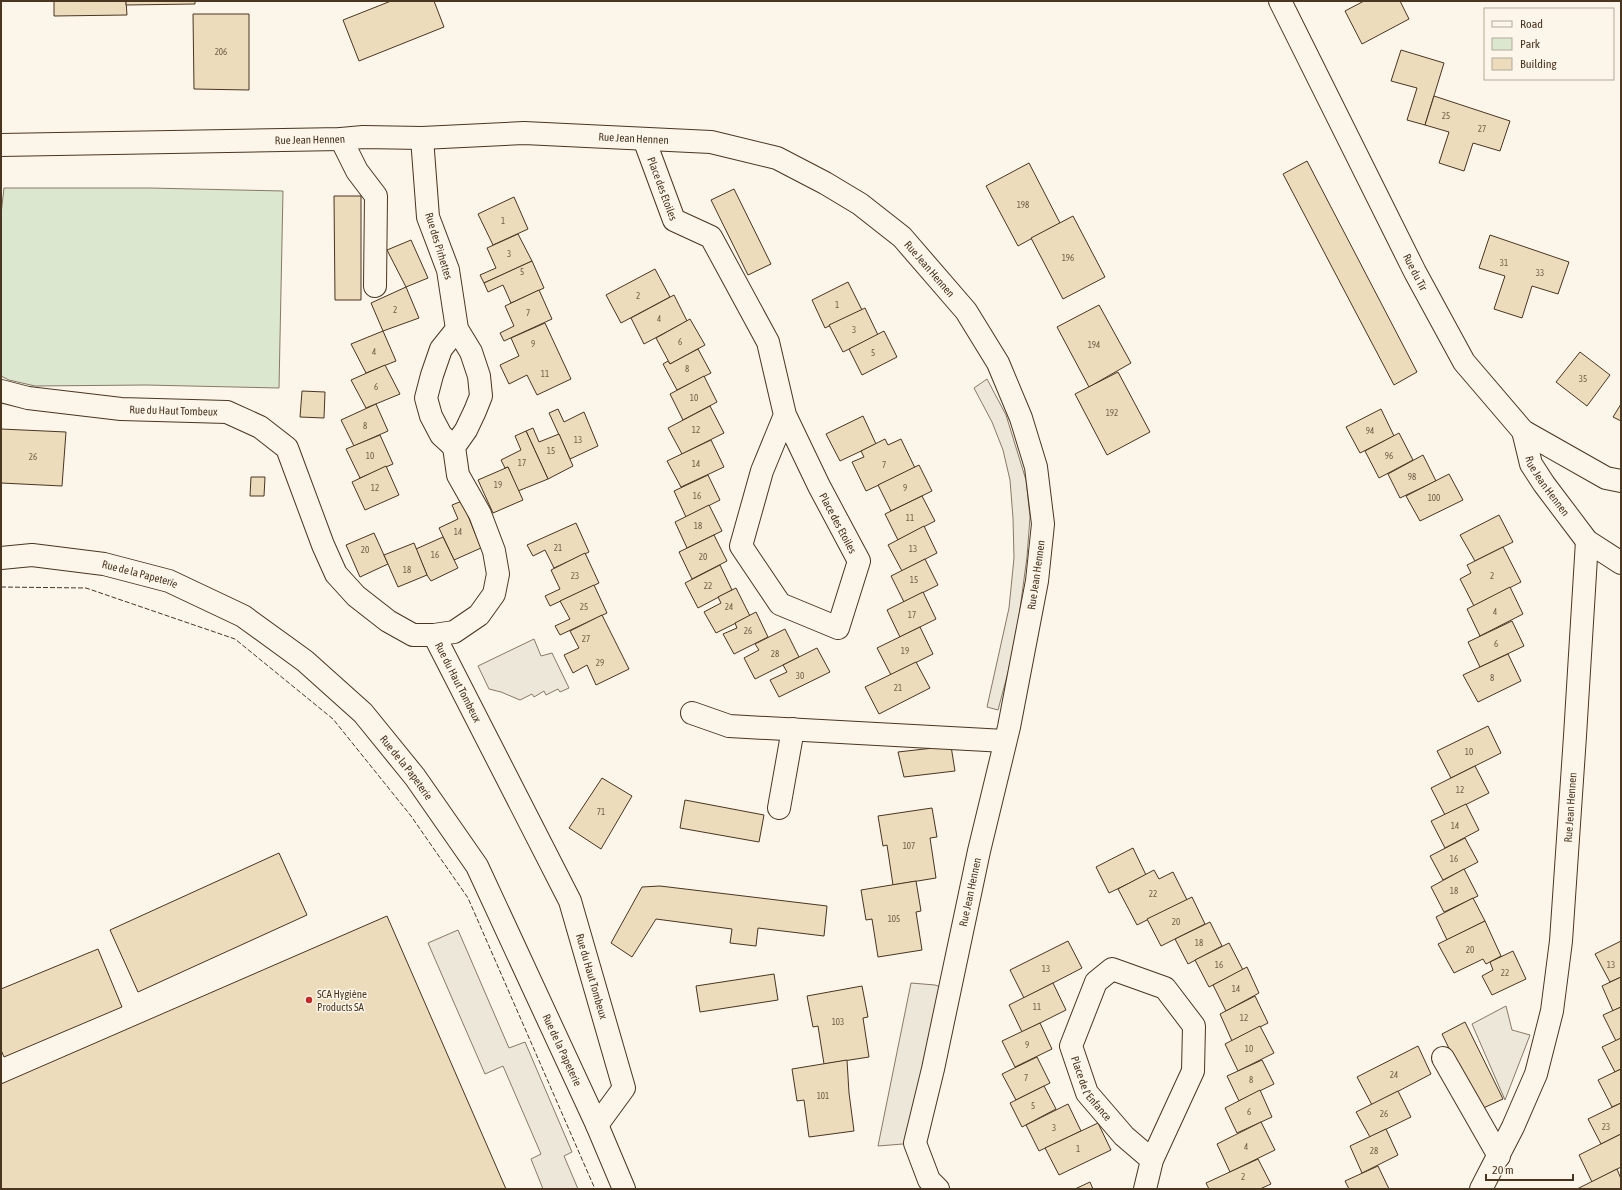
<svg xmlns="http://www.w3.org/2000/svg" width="1622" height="1190" viewBox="0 0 1622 1190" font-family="'Asap Condensed',sans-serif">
  <rect width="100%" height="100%" fill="#fbf6e9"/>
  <!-- green -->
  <path fill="#dce7d0" stroke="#887966" d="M 4,188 L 150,188 L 283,191 L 279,388 L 146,385 L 35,386 L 9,380 L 1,376 L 1,214 Z"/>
  <!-- parking -->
  <g fill="#ede7d9" stroke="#887966">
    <path d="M 987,379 L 1006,415 L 1026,480 L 1030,517 L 1027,557 L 1015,646 L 998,710 L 987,707 L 1009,608 L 1014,558 L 1013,518 L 1010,480 L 1003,450 L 992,422 L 974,388 Z"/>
    <path d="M 534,639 L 541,656 L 552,653 L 569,688 L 560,692 L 558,689 L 546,695 L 544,691 L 534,697 L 532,694 L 520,700 L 501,692 L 489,689 L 478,666 Z"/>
    <path d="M 458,930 L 509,1048 L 525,1042 L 572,1152 L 564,1156 L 578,1189 L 543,1189 L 531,1159 L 541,1154 L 503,1066 L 485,1074 L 428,943 Z"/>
    <path d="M 911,983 L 935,985 L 950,990 L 915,1143 L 878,1146 Z"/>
    <path d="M 1506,1006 L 1512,1030 L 1530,1035 L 1505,1100 L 1472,1024 Z"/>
  </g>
  <!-- building -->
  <g fill="#ecdcbc" stroke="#4a3520">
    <path d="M 54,1 L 126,1 L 127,15 L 54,16 Z"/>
    <path d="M 126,1 L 195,1 L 195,4 L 126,5 Z"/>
    <path d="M 391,1 L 434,1 L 444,27 L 359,61 L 343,20 Z"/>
    <path d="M 1364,1 L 1400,1 L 1409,19 L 1362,44 L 1345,11 Z"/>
    <path d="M 193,14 L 249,14 L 249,90 L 194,89 Z"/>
    <path d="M 1401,50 L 1444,63 L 1425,125 L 1407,120 L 1417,88 L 1391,81 Z"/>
    <path d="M 1434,96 L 1510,121 L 1500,151 L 1473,143 L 1464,171 L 1439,163 L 1449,132 L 1425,125 Z"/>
    <path d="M 1307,161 L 1417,372 L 1394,385 L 1283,174 Z"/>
    <path d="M 1029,163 L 1060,223 L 1018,246 L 986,186 Z"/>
    <path d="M 734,189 L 771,264 L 748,275 L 711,200 Z"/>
    <path d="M 334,196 L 361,196 L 361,300 L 335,300 Z"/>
    <path d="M 514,197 L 528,229 L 493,245 L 478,214 Z"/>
    <path d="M 1073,216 L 1105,277 L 1063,299 L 1031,238 Z"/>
    <path d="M 518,234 L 532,261 L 484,283 L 480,275 L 496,268 L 487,248 Z"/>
    <path d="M 1490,235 L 1569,262 L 1558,294 L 1532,286 L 1522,318 L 1494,309 L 1505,276 L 1479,268 Z"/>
    <path d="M 411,240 L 428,278 L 406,287 L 387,250 Z"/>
    <path d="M 532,261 L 544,288 L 511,303 L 503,285 L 488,292 L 484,283 Z"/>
    <path d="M 655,269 L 670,297 L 621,323 L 606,295 Z"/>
    <path d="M 848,282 L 862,310 L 825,328 L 812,300 Z"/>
    <path d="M 406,287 L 419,318 L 383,331 L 371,303 Z"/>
    <path d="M 539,290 L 552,319 L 504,341 L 500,333 L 514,326 L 505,306 Z"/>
    <path d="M 674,295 L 687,321 L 644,344 L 631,318 Z"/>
    <path d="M 1099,305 L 1131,363 L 1089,387 L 1057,327 Z"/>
    <path d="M 865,308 L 878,335 L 843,352 L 829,325 Z"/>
    <path d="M 690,319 L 705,345 L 670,364 L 656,338 Z"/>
    <path d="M 545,323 L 571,379 L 537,395 L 527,375 L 509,384 L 500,365 L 519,356 L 511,338 Z"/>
    <path d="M 383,331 L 396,361 L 366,373 L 351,344 Z"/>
    <path d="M 884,331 L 897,357 L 862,375 L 849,349 Z"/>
    <path d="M 698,349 L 711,373 L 677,390 L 663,364 L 668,361 L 670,364 Z"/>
    <path d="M 1580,352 L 1610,375 L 1587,406 L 1556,382 Z"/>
    <path d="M 385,365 L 400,394 L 366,408 L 351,380 Z"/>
    <path d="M 1118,372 L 1150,432 L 1107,455 L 1075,394 Z"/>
    <path d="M 704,376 L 717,402 L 683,420 L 670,394 Z"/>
    <path d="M 302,391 L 325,392 L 324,418 L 300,417 Z"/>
    <path d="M 376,404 L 388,431 L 354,446 L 341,420 Z"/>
    <path d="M 1621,404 L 1621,421 L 1613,417 Z"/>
    <path d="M 710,406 L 724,433 L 682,454 L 668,428 Z"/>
    <path d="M 558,409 L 564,422 L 584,412 L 598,446 L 570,459 L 549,413 Z"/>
    <path d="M 1381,409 L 1394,436 L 1360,453 L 1346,427 Z"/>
    <path d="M 863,416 L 876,444 L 840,461 L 826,434 Z"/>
    <path d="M 533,428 L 539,442 L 559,434 L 573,466 L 548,479 L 526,431 Z"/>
    <path d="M 1,429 L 66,432 L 62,486 L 1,483 Z"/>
    <path d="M 526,431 L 548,479 L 518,491 L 508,467 L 505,468 L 501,460 L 521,450 L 515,436 Z"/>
    <path d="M 1399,433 L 1413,460 L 1379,478 L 1365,451 Z"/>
    <path d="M 380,435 L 393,464 L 360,478 L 346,449 Z"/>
    <path d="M 885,439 L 888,445 L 901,439 L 915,468 L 866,491 L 852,462 L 864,457 L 861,451 Z"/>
    <path d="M 711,440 L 724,467 L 681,487 L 667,461 Z"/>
    <path d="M 1423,455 L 1436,481 L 1400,498 L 1388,474 Z"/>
    <path d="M 919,465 L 932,491 L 891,511 L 878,485 Z"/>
    <path d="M 386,466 L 399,495 L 365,510 L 352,482 Z"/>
    <path d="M 508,467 L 523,500 L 493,513 L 478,480 Z"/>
    <path d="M 1449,474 L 1463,500 L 1420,521 L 1406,496 Z"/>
    <path d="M 708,475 L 720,500 L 686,517 L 674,491 Z"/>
    <path d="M 251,477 L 265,477 L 264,496 L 250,496 Z"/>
    <path d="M 922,496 L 935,521 L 898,540 L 885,514 Z"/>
    <path d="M 462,501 L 481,548 L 454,560 L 439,528 L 458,519 L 452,505 Z"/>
    <path d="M 709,505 L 722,531 L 687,548 L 675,522 Z"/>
    <path d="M 1499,515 L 1513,542 L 1475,561 L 1460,535 Z"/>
    <path d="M 576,523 L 589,552 L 554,568 L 545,550 L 533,556 L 527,545 Z"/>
    <path d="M 924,526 L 937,553 L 902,571 L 888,545 Z"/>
    <path d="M 374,533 L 388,564 L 360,577 L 346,545 Z"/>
    <path d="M 714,535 L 727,561 L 692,579 L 679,552 Z"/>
    <path d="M 443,537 L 458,568 L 431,581 L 427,575 L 416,549 Z"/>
    <path d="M 414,543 L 427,575 L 398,587 L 384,555 Z"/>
    <path d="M 1503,547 L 1521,582 L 1474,606 L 1460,579 L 1471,573 L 1467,565 Z"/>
    <path d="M 585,553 L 599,583 L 550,606 L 545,596 L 560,589 L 551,570 Z"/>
    <path d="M 925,559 L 938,585 L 904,602 L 891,576 Z"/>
    <path d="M 720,565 L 732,590 L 698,608 L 685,583 Z"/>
    <path d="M 594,585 L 607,613 L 560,635 L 555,626 L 570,619 L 560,601 Z"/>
    <path d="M 1510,587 L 1523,614 L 1480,636 L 1467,609 Z"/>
    <path d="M 736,588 L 750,616 L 716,633 L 704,612 L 721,603 L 718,597 Z"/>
    <path d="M 923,592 L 936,619 L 900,637 L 887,610 Z"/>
    <path d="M 756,612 L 768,637 L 734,654 L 723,634 L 737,628 L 735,623 Z"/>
    <path d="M 602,615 L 629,669 L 596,685 L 587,665 L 573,673 L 564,655 L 579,648 L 570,631 Z"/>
    <path d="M 1512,621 L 1524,646 L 1480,667 L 1468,642 Z"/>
    <path d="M 920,627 L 933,654 L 891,675 L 877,648 Z"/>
    <path d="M 785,629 L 799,657 L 755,679 L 744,658 L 759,650 L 755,644 Z"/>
    <path d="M 817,648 L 830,672 L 779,697 L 770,680 L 787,672 L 783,665 Z"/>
    <path d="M 1508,654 L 1521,681 L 1478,702 L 1463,675 Z"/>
    <path d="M 916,662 L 930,688 L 879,714 L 865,687 Z"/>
    <path d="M 1488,726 L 1501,753 L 1451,778 L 1437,751 Z"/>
    <path d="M 951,746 L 955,771 L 904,777 L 898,752 Z"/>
    <path d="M 1475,766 L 1489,793 L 1445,815 L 1431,788 Z"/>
    <path d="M 602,778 L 632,796 L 601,849 L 569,828 Z"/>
    <path d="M 685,800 L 764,815 L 759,842 L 680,828 Z"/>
    <path d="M 1466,804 L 1479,830 L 1445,848 L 1431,821 Z"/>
    <path d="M 932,808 L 937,837 L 930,838 L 936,878 L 893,885 L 887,845 L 883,846 L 878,816 Z"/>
    <path d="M 1465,838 L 1478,862 L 1443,880 L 1430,856 Z"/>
    <path d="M 1133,848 L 1146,875 L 1109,893 L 1096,867 Z"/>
    <path d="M 279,853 L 307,915 L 138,992 L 110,930 Z"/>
    <path d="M 1464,869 L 1478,896 L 1444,912 L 1431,887 Z"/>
    <path d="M 1154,870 L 1159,879 L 1173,872 L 1187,900 L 1137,925 L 1118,889 Z"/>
    <path d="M 916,881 L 921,911 L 916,912 L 922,950 L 878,957 L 872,919 L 866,920 L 861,890 Z"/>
    <path d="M 660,886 L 827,906 L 824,936 L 758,928 L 756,946 L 730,943 L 732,929 L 656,919 L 632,957 L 611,943 L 642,887 Z"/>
    <path d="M 1192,897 L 1205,924 L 1161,946 L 1147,919 Z"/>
    <path d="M 1473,898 L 1485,921 L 1447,940 L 1436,917 Z"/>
    <path d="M 387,916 L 506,1189 L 1,1189 L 1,1084 Z"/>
    <path d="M 1485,921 L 1501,956 L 1486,964 L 1483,959 L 1454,973 L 1438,944 Z"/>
    <path d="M 1210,922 L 1222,946 L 1188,964 L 1175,939 Z"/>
    <path d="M 1068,941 L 1082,968 L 1024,998 L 1010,970 Z"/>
    <path d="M 1621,941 L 1621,977 L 1610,982 L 1595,954 Z"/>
    <path d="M 1229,943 L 1243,970 L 1209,987 L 1195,960 Z"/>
    <path d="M 98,949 L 122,1007 L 4,1057 L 1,1050 L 1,989 Z"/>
    <path d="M 1513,951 L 1526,979 L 1492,995 L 1482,976 L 1493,970 L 1490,962 Z"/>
    <path d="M 1247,967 L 1259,993 L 1226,1011 L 1213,985 Z"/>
    <path d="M 774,974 L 778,1000 L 700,1012 L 696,986 Z"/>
    <path d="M 1621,977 L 1621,1007 L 1613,1011 L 1602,986 Z"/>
    <path d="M 1053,983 L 1066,1010 L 1022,1032 L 1009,1005 Z"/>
    <path d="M 862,986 L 868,1017 L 863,1018 L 869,1057 L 824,1064 L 818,1026 L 813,1027 L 807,996 Z"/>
    <path d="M 1255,996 L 1268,1023 L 1232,1041 L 1220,1014 Z"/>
    <path d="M 1621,1007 L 1621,1038 L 1616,1041 L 1603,1015 Z"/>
    <path d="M 1465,1022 L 1503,1099 L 1479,1110 L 1442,1034 Z"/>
    <path d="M 1040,1023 L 1052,1049 L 1015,1067 L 1002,1041 Z"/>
    <path d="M 1260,1026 L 1274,1053 L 1238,1071 L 1225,1044 Z"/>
    <path d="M 1621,1038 L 1621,1069 L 1615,1072 L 1602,1047 Z"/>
    <path d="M 1418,1046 L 1431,1074 L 1372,1105 L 1357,1077 Z"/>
    <path d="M 1037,1057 L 1050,1083 L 1016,1100 L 1002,1074 Z"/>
    <path d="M 847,1060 L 849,1093 L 854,1131 L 809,1137 L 804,1100 L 797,1101 L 792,1069 Z"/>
    <path d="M 1262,1060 L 1274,1084 L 1239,1101 L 1227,1076 Z"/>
    <path d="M 1621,1069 L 1621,1103 L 1612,1107 L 1598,1080 Z"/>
    <path d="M 1044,1086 L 1056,1109 L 1022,1127 L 1010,1103 Z"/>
    <path d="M 1260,1090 L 1272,1117 L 1237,1133 L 1225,1108 Z"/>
    <path d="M 1398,1091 L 1411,1117 L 1370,1137 L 1356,1112 Z"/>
    <path d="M 1621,1103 L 1621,1134 L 1601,1144 L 1588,1119 Z"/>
    <path d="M 1068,1104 L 1081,1131 L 1039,1151 L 1026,1125 Z"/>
    <path d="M 1261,1122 L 1275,1150 L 1230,1172 L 1217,1144 Z"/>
    <path d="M 1098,1123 L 1111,1150 L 1059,1175 L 1045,1148 Z"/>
    <path d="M 1386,1129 L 1398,1155 L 1362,1173 L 1350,1146 Z"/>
    <path d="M 1621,1134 L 1621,1167 L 1592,1182 L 1579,1155 Z"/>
    <path d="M 1258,1159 L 1271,1184 L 1260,1189 L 1209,1189 L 1206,1183 Z"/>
    <path d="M 1378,1166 L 1389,1189 L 1349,1189 L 1345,1181 Z"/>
    <path d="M 1617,1169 L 1621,1179 L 1621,1189 L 1577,1189 Z"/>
    <path d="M 1090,1182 L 1093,1189 L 1075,1189 Z"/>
  </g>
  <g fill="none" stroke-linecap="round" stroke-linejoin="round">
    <defs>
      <g id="minor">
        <path id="s1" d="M 1280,1 L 1415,272 L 1464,362 L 1523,431 L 1606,478 L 1621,481"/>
        <path d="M 341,139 L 357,171 L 376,196 L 375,286"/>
        <path id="s2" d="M 644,139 L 674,220 L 711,237 L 768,342 L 785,415 L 762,471 L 741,546 L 780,604 L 838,628 L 859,561 L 819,486 L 785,415"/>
        <path id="s3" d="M 1,145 L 341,139 L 363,137 L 422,138 L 524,133 L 711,142 L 777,158 L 825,183 L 860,204 L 902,237 L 966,311 L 998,363 L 1021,418 L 1036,467 L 1043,524 L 1037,581 L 1009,727 L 979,851 L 933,1069 L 915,1143 L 929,1180 L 938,1189"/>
        <path id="s4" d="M 1,391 L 28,398 L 121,409 L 227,412 L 260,427 L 287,448 L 323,545 L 336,574 L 356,596 L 388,621 L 413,635 L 434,635 L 454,632 L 479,615 L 494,594 L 498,574 L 494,551 L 480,514 L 458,475 L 454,447 L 466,430 L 475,411 L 481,396 L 479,376 L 471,352 L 457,329 L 448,270 L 428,217 L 422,138"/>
        <path id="s5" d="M 1523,431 L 1531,464 L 1544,484 L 1587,541 L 1621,563"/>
        <path d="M 454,447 L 441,435 L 431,416 L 426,398 L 432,375 L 441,349 L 457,329"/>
        <path id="s6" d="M 434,635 L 570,901 L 624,1088 L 597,1125"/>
        <path d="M 692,713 L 729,726 L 1005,741"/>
        <path d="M 779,808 L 793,729"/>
        <path d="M 1443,1058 L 1499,1156"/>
        <path id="s7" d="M 1145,1189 L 1152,1160 L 1193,1071 L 1194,1026 L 1165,988 L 1112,969 L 1096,982 L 1071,1046 L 1087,1093 L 1124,1136 L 1152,1160"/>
        <path id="s8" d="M 1481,1189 L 1513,1127 L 1536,1074 L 1552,1011 L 1561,941 L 1575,736 L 1587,541"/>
      </g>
      <g id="major">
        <path id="s9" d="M 1,558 L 32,555 L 104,564 L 169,581 L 243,616 L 305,661 L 363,713 L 415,777 L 477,866 L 597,1125 L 624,1189"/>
      </g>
    </defs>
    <!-- minor casing -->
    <use href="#minor" stroke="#4a3520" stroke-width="24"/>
    <!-- major casing -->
    <use href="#major" stroke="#4a3520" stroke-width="24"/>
    <!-- minor -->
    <use href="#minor" stroke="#fbf6e9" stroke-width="22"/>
    <!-- major -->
    <use href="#major" stroke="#fbf6e9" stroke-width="22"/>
    <!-- fence -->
    <path stroke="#4a3520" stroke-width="1" stroke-dasharray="5 2" stroke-linecap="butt" d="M 1,587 L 86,588 L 235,639 L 333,719 L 411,816 L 468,898 L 595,1189"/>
  </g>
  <!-- markers -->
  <circle fill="#c62828" stroke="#fbf6e9" stroke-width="1.5" cx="309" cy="1000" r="4"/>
  <g text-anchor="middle" stroke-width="3" stroke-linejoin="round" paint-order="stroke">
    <!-- number labels -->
    <g font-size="9" fill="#725f47">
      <text x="221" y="55">206</text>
      <text x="1446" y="119">25</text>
      <text x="1482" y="132">27</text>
      <text x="1023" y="208">198</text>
      <text x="503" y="224">1</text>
      <text x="509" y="257">3</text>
      <text x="1068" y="261">196</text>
      <text x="1504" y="266">31</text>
      <text x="522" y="275">5</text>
      <text x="1540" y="276">33</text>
      <text x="638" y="299">2</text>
      <text x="837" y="308">1</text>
      <text x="395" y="313">2</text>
      <text x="528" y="316">7</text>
      <text x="659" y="322">4</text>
      <text x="854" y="333">3</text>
      <text x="680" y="345">6</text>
      <text x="533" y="347">9</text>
      <text x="1094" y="348">194</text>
      <text x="374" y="355">4</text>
      <text x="873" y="356">5</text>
      <text x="687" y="372">8</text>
      <text x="545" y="377">11</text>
      <text x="1583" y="382">35</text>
      <text x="376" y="390">6</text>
      <text x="694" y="401">10</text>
      <text x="1112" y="416">192</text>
      <text x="365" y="429">8</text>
      <text x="696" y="433">12</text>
      <text x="1370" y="434">94</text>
      <text x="578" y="443">13</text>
      <text x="551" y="454">15</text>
      <text x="370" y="459">10</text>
      <text x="1389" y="459">96</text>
      <text x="33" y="460">26</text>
      <text x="522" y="466">17</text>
      <text x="696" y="467">14</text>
      <text x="884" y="468">7</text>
      <text x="1412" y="480">98</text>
      <text x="498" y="488">19</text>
      <text x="375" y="491">12</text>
      <text x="905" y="491">9</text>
      <text x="697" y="499">16</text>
      <text x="1434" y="501">100</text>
      <text x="910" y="521">11</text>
      <text x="698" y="529">18</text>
      <text x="458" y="535">14</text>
      <text x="558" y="551">21</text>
      <text x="913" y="552">13</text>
      <text x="365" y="553">20</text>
      <text x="435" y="558">16</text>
      <text x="703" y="560">20</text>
      <text x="407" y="573">18</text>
      <text x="575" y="579">23</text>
      <text x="1492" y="579">2</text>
      <text x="914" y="583">15</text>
      <text x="708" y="589">22</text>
      <text x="584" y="610">25</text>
      <text x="729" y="610">24</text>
      <text x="1495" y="615">4</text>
      <text x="912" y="618">17</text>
      <text x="748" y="634">26</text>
      <text x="586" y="642">27</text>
      <text x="1496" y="647">6</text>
      <text x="905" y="654">19</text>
      <text x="775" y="657">28</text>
      <text x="600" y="666">29</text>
      <text x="800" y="679">30</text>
      <text x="1492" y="681">8</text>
      <text x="898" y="691">21</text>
      <text x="1469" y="755">10</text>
      <text x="1460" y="793">12</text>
      <text x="601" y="815">71</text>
      <text x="1455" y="829">14</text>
      <text x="909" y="849">107</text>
      <text x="1454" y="862">16</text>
      <text x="1454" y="894">18</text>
      <text x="1153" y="897">22</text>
      <text x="894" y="922">105</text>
      <text x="1176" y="925">20</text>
      <text x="1199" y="946">18</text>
      <text x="1470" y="953">20</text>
      <text x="1219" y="968">16</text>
      <text x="1611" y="968">13</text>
      <text x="1046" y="972">13</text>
      <text x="1505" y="976">22</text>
      <text x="1236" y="992">14</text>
      <text x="1037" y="1010">11</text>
      <text x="1244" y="1021">12</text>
      <text x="838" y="1025">103</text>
      <text x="1027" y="1048">9</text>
      <text x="1249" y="1052">10</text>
      <text x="1394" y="1078">24</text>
      <text x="1026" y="1081">7</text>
      <text x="1251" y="1083">8</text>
      <text x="823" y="1099">101</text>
      <text x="1033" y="1109">5</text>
      <text x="1249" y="1115">6</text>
      <text x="1384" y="1117">26</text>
      <text x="1606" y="1130">23</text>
      <text x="1054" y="1131">3</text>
      <text x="1246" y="1150">4</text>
      <text x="1078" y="1152">1</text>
      <text x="1374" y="1154">28</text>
      <text x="1243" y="1180">2</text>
    </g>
    <!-- street labels -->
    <g font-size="11" fill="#4a3520" stroke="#fbf6e9">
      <text dy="4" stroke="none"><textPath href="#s3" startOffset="633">Rue Jean Hennen</textPath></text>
      <text dy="4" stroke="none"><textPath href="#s3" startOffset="309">Rue Jean Hennen</textPath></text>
      <text dy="4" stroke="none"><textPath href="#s2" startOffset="53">Place des Etoiles</textPath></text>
      <text transform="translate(439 246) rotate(73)" y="4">Rue des Pirhettes</text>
      <text dy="4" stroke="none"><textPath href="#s3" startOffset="969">Rue Jean Hennen</textPath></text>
      <text dy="4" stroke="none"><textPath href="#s1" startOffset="303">Rue du Tir</textPath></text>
      <text dy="4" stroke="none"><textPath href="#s4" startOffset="174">Rue du Haut Tombeux</textPath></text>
      <text dy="4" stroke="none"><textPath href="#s5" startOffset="61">Rue Jean Hennen</textPath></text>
      <text transform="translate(838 523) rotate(62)" y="4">Place des Etoiles</text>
      <text dy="4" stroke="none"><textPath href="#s9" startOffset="141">Rue de la Papeterie</textPath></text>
      <text transform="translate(1036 575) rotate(-82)" y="4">Rue Jean Hennen</text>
      <text dy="4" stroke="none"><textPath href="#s6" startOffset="53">Rue du Haut Tombeux</textPath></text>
      <text dy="4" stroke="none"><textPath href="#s9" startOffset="477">Rue de la Papeterie</textPath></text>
      <text dy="4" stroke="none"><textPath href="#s8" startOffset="397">Rue Jean Hennen</textPath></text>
      <text transform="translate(970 892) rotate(-78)" y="4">Rue Jean Hennen</text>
      <text dy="4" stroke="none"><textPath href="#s6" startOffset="377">Rue du Haut Tombeux</textPath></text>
      <text dy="4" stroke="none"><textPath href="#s9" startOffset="801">Rue de la Papeterie</textPath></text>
      <text dy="4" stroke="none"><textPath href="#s7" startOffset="414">Place de l'Enfance</textPath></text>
    </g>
    <!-- poi labels -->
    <g font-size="11" fill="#4a3520" stroke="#fbf6e9" text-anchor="start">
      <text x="317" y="998">SCA Hygiène<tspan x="317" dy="13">Products SA</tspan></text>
    </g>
  </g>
  <!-- border -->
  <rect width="1622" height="1190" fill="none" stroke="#4a3520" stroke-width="4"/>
  <!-- legend -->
  <rect x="1484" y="8" width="130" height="72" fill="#fbf6e9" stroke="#b4a999"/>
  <rect x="1492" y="21" width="20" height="6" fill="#fbf6e9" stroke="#b4a999"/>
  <text x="1520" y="28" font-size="12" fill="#4a3520">Road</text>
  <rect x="1492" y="38" width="20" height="12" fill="#dce7d0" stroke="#b4a999"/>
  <text x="1520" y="48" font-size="12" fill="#4a3520">Park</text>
  <rect x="1492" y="58" width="20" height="12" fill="#ecdcbc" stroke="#b4a999"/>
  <text x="1520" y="68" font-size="12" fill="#4a3520">Building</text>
  <!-- scale -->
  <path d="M1486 1174v6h87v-6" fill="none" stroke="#4a3520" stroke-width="2"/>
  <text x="1492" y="1174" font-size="12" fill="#4a3520" stroke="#fbf6e9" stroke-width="3" paint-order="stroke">20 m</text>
</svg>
